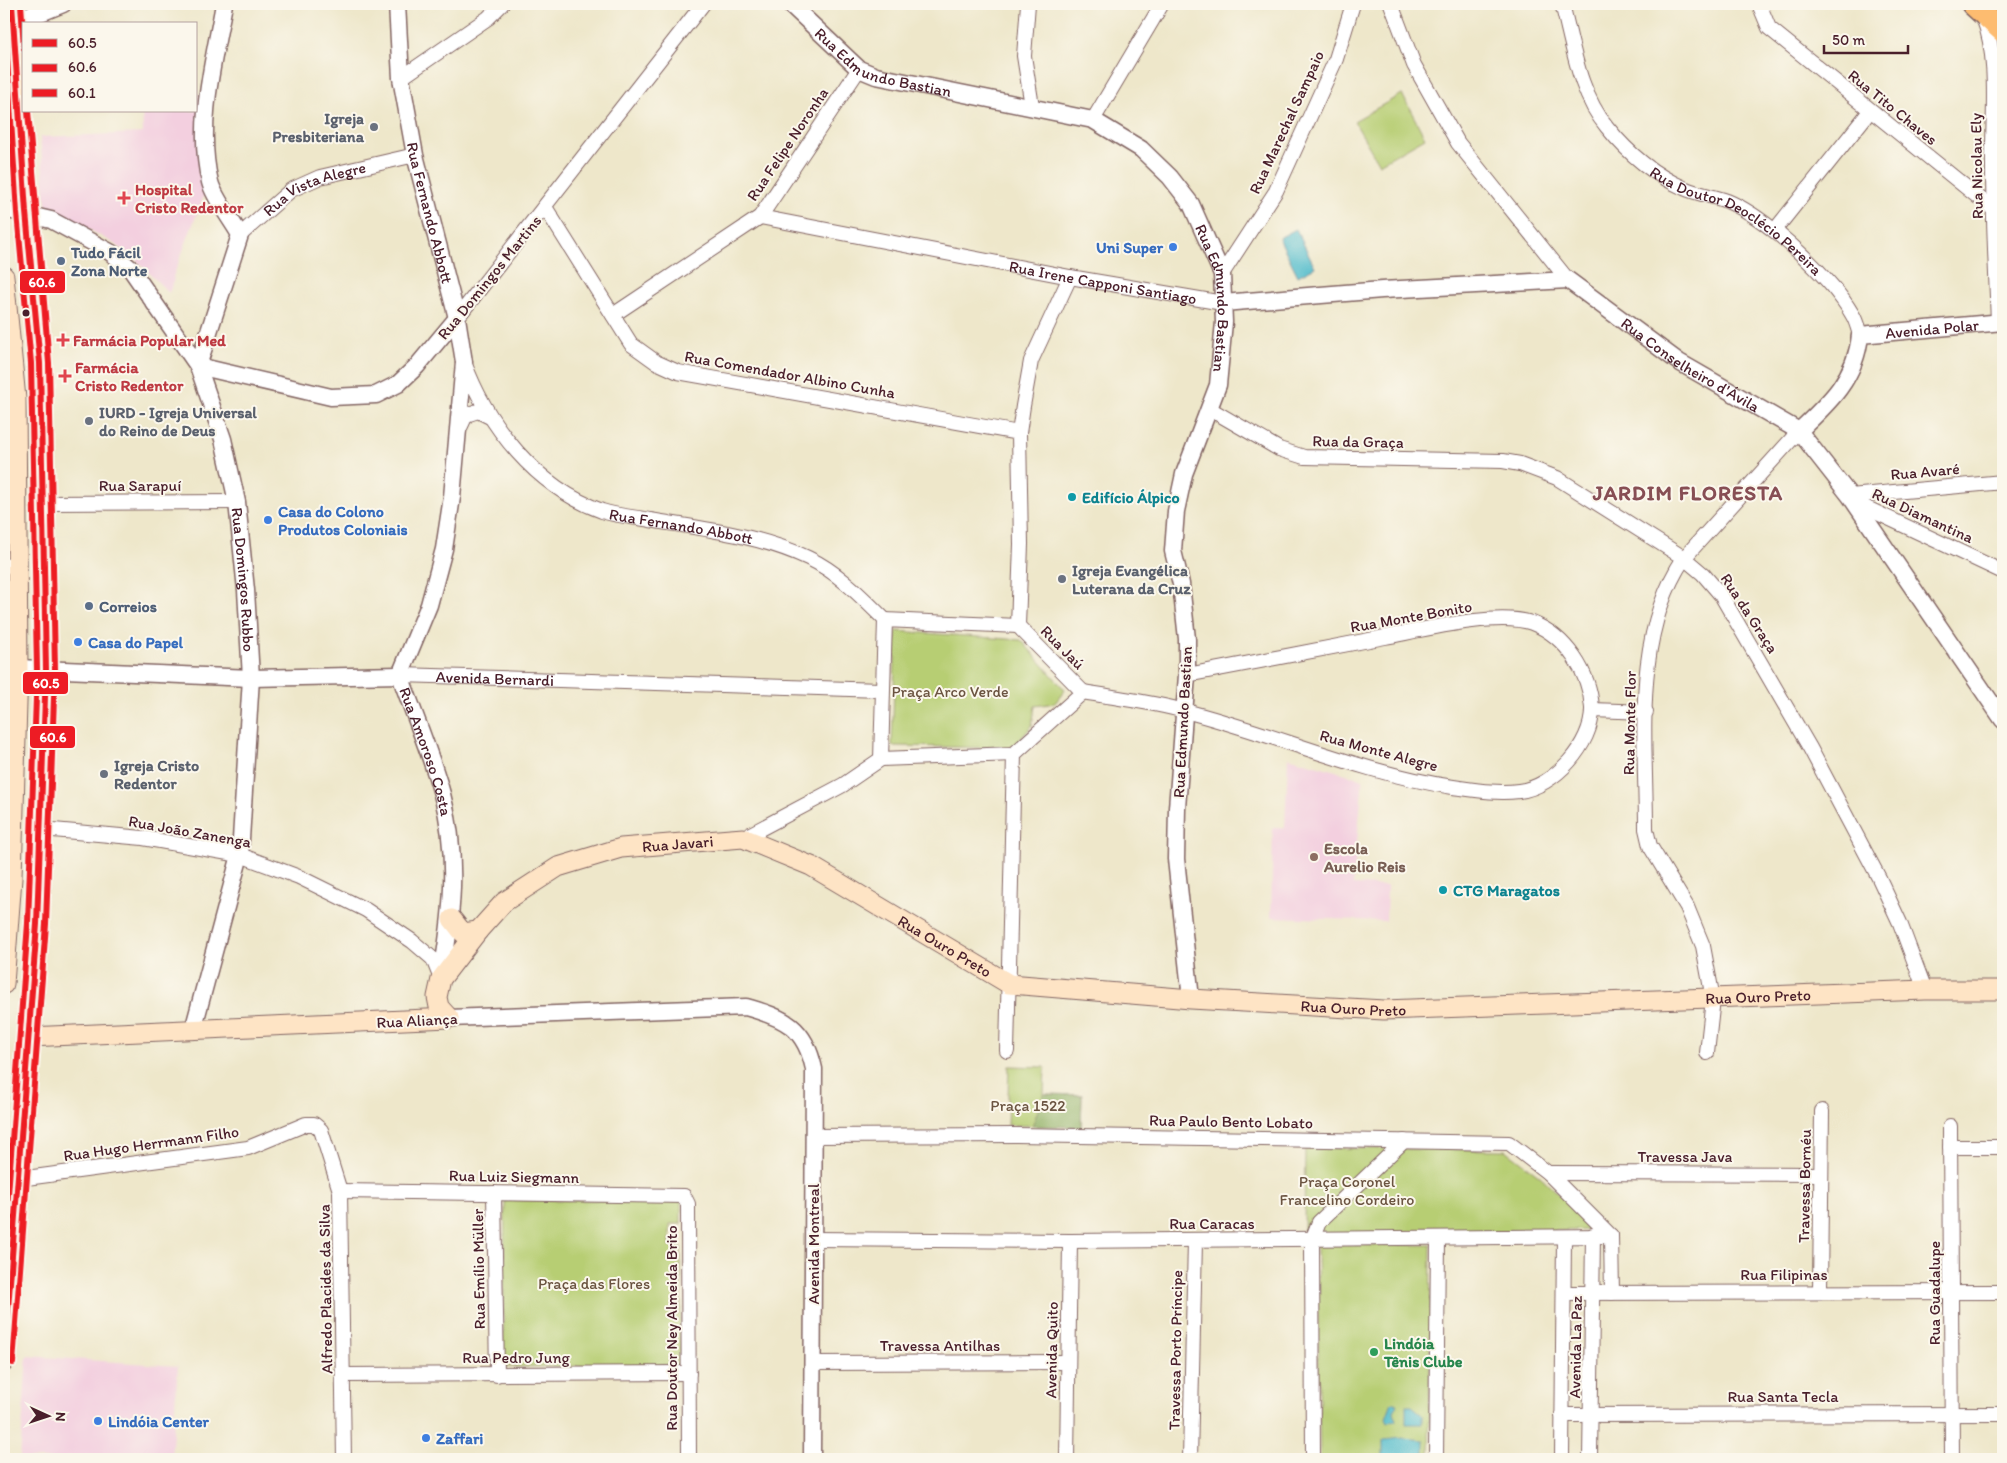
<svg xmlns="http://www.w3.org/2000/svg" width="2007" height="1463" viewBox="0 0 2007 1463" font-family="Itim,sans-serif">
  <rect width="100%" height="100%" fill="#fbf7ec"/>
  <filter id="ink" filterUnits="userSpaceOnUse"><feTurbulence type="fractalNoise" baseFrequency=".02" numOctaves="2"/><feDisplacementMap in="SourceGraphic" scale="10" xChannelSelector="R" yChannelSelector="G"/><feConvolveMatrix kernelMatrix="1 2 1 2 8 2 1 2 1" color-interpolation-filters="sRGB"/></filter>
  <filter id="wash" filterUnits="userSpaceOnUse"><feTurbulence type="fractalNoise" baseFrequency=".0096" numOctaves="4" result="noise"/><feDisplacementMap in="SourceGraphic" scale="20" xChannelSelector="R" yChannelSelector="G"/><feGaussianBlur stdDeviation="1.12" result="paint"/><feColorMatrix in="noise" values="0 0 0 0 0 0 0 0 0 0 0 0 0 0 0 0 0 1.4 0 .05"/><feComposite in="paint" operator="in"/></filter>
  <g filter="url(#wash)">
    <rect width="100%" height="100%" fill="#eee7ca"/>
    <!-- built -->
    <g fill="#f3cfdf">
      <path d="M 196,94 L 199,94 L 200,171 L 206,190 L 173,277 L 174,279 L 169,293 L 133,257 L 113,243 L 46,205 L 40,137 L 143,133 L 142,111 L 196,111 Z"/>
      <path d="M 1288,757 L 1363,779 L 1353,885 L 1387,886 L 1386,921 L 1271,917 L 1273,828 L 1285,828 Z"/>
      <path d="M 27,1356 L 178,1366 L 171,1459 L 20,1459 Z"/>
    </g>
    <!-- green -->
    <g fill="#b7ce73" stroke="#80764f">
      <path d="M 1402,94 L 1425,138 L 1379,164 L 1354,121 Z"/>
      <path d="M 896,631 L 1021,640 L 1065,690 L 1055,703 L 1035,706 L 1032,726 L 1012,748 L 892,746 Z"/>
      <path d="M 1009,1066 L 1045,1067 L 1044,1094 L 1082,1095 L 1081,1127 L 1007,1125 Z"/>
      <path d="M 1305,1148 L 1506,1150 L 1540,1176 L 1597,1230 L 1304,1235 Z"/>
      <path d="M 505,1200 L 681,1200 L 681,1224 L 670,1224 L 670,1247 L 681,1247 L 681,1365 L 503,1367 Z"/>
      <path d="M 1317,1245 L 1431,1245 L 1429,1459 L 1320,1459 Z"/>
    </g>
    <!-- forest -->
    <path fill="#91b165" stroke="#6e6848" d="M 1044,1094 L 1082,1095 L 1081,1127 L 1032,1126 Z"/>
    <!-- water -->
    <g fill="#4fbbcb" stroke="#4c6d7b">
      <path d="M 1296,229 L 1315,267 L 1298,276 L 1279,238 Z"/>
      <path d="M 1392,1402 L 1396,1402 L 1398,1405 L 1394,1411 L 1396,1421 L 1388,1422 L 1386,1418 Z"/>
      <path d="M 1406,1406 L 1412,1406 L 1422,1414 L 1422,1424 L 1406,1424 Z"/>
      <path d="M 1404,1438 L 1424,1440 L 1424,1459 L 1383,1459 L 1383,1440 Z"/>
    </g>
  </g>
  <g filter="url(#ink)">
    <g fill="none" stroke-linecap="round" stroke-linejoin="round">
      <defs>
        <g id="minor">
          <path d="M 1028,4 L 1024,56 L 1032,106"/>
          <path d="M 1391,4 L 1414,65 L 1458,143 L 1568,280"/>
          <path id="s1" d="M 1562,4 C 1573,45 1579,94 1607,127 C 1627,152 1654,175 1684,188 C 1697,194 1713,196 1727,201 C 1766,217 1831,277 1852,314 C 1856,320 1858,328 1860,335"/>
          <path d="M 1759,4 L 1769,28 L 1993,209"/>
          <path d="M 1983,17 C 2000,60 1992,119 1993,165 C 1993,218 1996,270 1998,322"/>
          <path d="M 401,78 L 488,18 L 502,4"/>
          <path d="M 1093,120 L 1162,4"/>
          <path d="M 545,207 L 631,344 L 656,362 L 678,372 L 1019,433"/>
          <path id="s2" d="M 760,217 L 1070,277 L 1223,303"/>
          <path d="M 1775,230 L 1870,111"/>
          <path id="s3" d="M 240,235 L 291,190 L 320,177 L 415,155"/>
          <path d="M 1222,274 L 1276,191 L 1336,59 L 1353,4"/>
          <path d="M 613,315 L 760,217 L 859,69"/>
          <path d="M 457,318 L 703,4"/>
          <path id="s4" d="M 464,362 C 488,427 536,487 602,511 C 617,516 635,517 650,520 C 704,529 759,535 808,558 C 838,572 862,597 885,620"/>
          <path d="M 1210,409 L 1279,449 L 1304,457 L 1503,461 L 1520,464 L 1557,478 L 1684,558 L 1703,574 L 1721,595 L 1810,748 L 1879,878 L 1900,923 L 1925,990"/>
          <path d="M 459,430 L 466,415 L 478,411 L 490,417"/>
          <path d="M 1850,496 L 2003,482"/>
          <path d="M 1854,502 L 2003,572"/>
          <path d="M 43,503 L 237,502"/>
          <path d="M 4,566 L 17,565"/>
          <path id="s5" d="M 400,675 L 881,690"/>
          <path d="M 1083,692 C 1117,698 1152,702 1185,711 C 1275,734 1361,773 1453,787 C 1475,790 1497,794 1519,791 C 1554,787 1593,744 1592,708 C 1590,673 1566,636 1532,623 C 1497,611 1422,630 1385,637 C 1319,650 1253,662 1187,675"/>
          <path d="M 1592,710 L 1646,712"/>
          <path d="M 1014,754 L 881,759 L 885,620 L 1018,626"/>
          <path d="M 42,829 L 143,838 L 240,855 L 299,877 L 366,910 L 412,941 L 433,959 L 441,979"/>
          <path d="M 743,838 L 843,785 L 881,759"/>
          <path d="M 1007,1051 L 1014,754 L 1083,692 L 1018,626 L 1021,544 L 1019,433 L 1023,406 L 1031,361 L 1070,277"/>
          <path d="M 1707,1053 L 1713,999 L 1703,946 L 1687,907 L 1650,846 L 1646,829 C 1646,739 1632,636 1684,558 L 1799,431"/>
          <path d="M 1950,1126 L 1952,1459"/>
          <path d="M 813,1136 L 1016,1135 L 1509,1143 L 1548,1173 L 1611,1236"/>
          <path d="M 1950,1147 L 2003,1147"/>
          <path d="M 1548,1173 L 1821,1174"/>
          <path d="M 19,1179 L 248,1148 L 306,1124 L 314,1124 L 321,1130 L 340,1191 L 344,1459"/>
          <path d="M 340,1191 L 684,1196 L 688,1204 L 689,1459"/>
          <path d="M 494,1193 L 497,1375"/>
          <path d="M 1611,1236 L 1612,1293"/>
          <path d="M 813,1239 L 1070,1241 L 1611,1236"/>
          <path d="M 1820,1291 L 1822,1111"/>
          <path d="M 1565,1293 L 2003,1292"/>
          <path d="M 812,1363 L 1068,1362"/>
          <path d="M 344,1375 L 689,1373"/>
          <path d="M 1562,1415 L 2003,1414"/>
          <path d="M 1067,1459 L 1070,1241"/>
          <path d="M 1190,1459 L 1195,1241"/>
          <path d="M 1313,1459 L 1312,1240 L 1319,1222 L 1404,1141"/>
          <path d="M 1436,1459 L 1438,1239"/>
          <path d="M 1562,1459 L 1564,1237"/>
          <path d="M 1590,1459 L 1593,1235"/>
        </g>
        <g id="tertiary">
          <path id="s6" d="M 397,4 L 401,78 L 415,155 L 457,318 L 464,362 L 452,497 L 444,549 L 429,605 L 400,675 C 414,715 431,754 442,794 C 459,857 452,917 441,979"/>
          <path id="s7" d="M 790,4 L 859,69 L 876,76 L 1093,120 L 1141,149 L 1170,177 L 1191,204 L 1222,274 L 1224,322 L 1218,385 L 1184,474 L 1176,511 L 1173,551 L 1181,584 L 1187,639 L 1187,675 L 1177,808 L 1176,859 L 1191,999"/>
          <path d="M 13,17 L 38,14 L 63,4"/>
          <path id="s8" d="M 4,209 L 51,220 L 110,252 L 130,268 L 198,366 L 223,439 L 237,502 L 246,590 L 251,678 L 240,855 L 193,1030"/>
          <path id="s9" d="M 1223,303 L 1382,290 L 1568,280 L 1679,362 L 1799,431 L 1850,496 L 2003,720"/>
          <path d="M 198,366 L 240,235 C 232,220 214,198 210,182 C 196,125 214,60 224,4"/>
          <path d="M 198,366 L 331,397 L 376,395 L 398,384 L 417,366 L 457,318"/>
          <path id="s10" d="M 1799,431 C 1829,403 1856,378 1860,335 L 2003,322"/>
          <path d="M 18,668 L 251,678 L 400,675"/>
          <path d="M 449,1018 L 746,1007 C 785,1018 805,1027 814,1069 L 812,1459"/>
        </g>
        <g id="secondary">
          <path d="M 4,276 L 16,399 L 18,668 L 12,878 L 4,984"/>
          <path d="M 452,919 L 463,933 L 478,931"/>
          <path id="s11" d="M 449,1018 L 439,1007 L 437,997 L 441,979 L 478,931 L 504,902 L 558,867 L 621,848 L 743,838 L 811,866 L 1009,984 L 1191,999 L 1384,1010 L 1925,990 L 2003,990"/>
          <path d="M 29,1037 L 449,1018"/>
          <path d="M 4,1362 L 37,924 L 42,829 L 46,669 L 40,363 L 26,212 L 12,4"/>
        </g>
        <path id="primary" d="M 1972,4 L 2003,32"/>
      </defs>
      <!-- minor casing -->
      <use href="#minor" stroke="#836563" stroke-width="16"/>
      <!-- tertiary casing -->
      <use href="#tertiary" stroke="#836563" stroke-width="19"/>
      <!-- secondary casing -->
      <use href="#secondary" stroke="#836563" stroke-width="21"/>
      <!-- primary casing -->
      <use href="#primary" stroke="#836563" stroke-width="24"/>
      <!-- minor -->
      <use href="#minor" stroke="#fff" stroke-width="14"/>
      <!-- tertiary -->
      <use href="#tertiary" stroke="#fff" stroke-width="16"/>
      <!-- secondary -->
      <use href="#secondary" stroke="#fee4c5" stroke-width="19"/>
      <!-- primary -->
      <use href="#primary" stroke="#fdbc6f" stroke-width="21"/>
      <defs>
        <path id="bus-1" d="M 4,1362 L 37,924 L 46,669 L 40,363 L 26,212 L 12,4"/>
        <g id="bus-2">
          <path d="M 21,4 L 24,48"/>
          <path d="M 13,1363 L 46,924 L 55,669 L 49,363 L 28,111"/>
        </g>
        <path id="bus-3" d="M 4,12 L 17,213 L 31,363 L 37,669 L 28,923 L 4,1249"/>
      </defs>
      <!-- bus-1 casing -->
      <use href="#bus-1" stroke="#fbf7ec" stroke-width="10"/>
      <!-- bus-2 casing -->
      <use href="#bus-2" stroke="#fbf7ec" stroke-width="10"/>
      <!-- bus-3 casing -->
      <use href="#bus-3" stroke="#fbf7ec" stroke-width="10"/>
      <!-- bus-1 -->
      <use href="#bus-1" stroke="#ed1c24" stroke-width="6"/>
      <!-- bus-2 -->
      <use href="#bus-2" stroke="#ed1c24" stroke-width="6"/>
      <!-- bus-3 -->
      <use href="#bus-3" stroke="#ed1c24" stroke-width="6"/>
    </g>
  </g>
  <!-- markers -->
  <g fill="#6b7280" stroke="#fbf7ec" stroke-width="2">
    <circle cx="374" cy="127" r="5"/>
    <circle cx="89" cy="421" r="5"/>
    <circle cx="1062" cy="579" r="5"/>
    <circle cx="104" cy="774" r="5"/>
  </g>
  <g fill="#e0444e" stroke="#fbf7ec" stroke-width="2">
    <path d="M121.5 190.5h5v5h5v5h-5v5h-5v-5h-5v-5h5z"/>
    <path d="M60.5 332.5h5v5h5v5h-5v5h-5v-5h-5v-5h5z"/>
    <path d="M62.5 368.5h5v5h5v5h-5v5h-5v-5h-5v-5h5z"/>
  </g>
  <g fill="#3f7fe0" stroke="#fbf7ec" stroke-width="2">
    <circle cx="1173" cy="247" r="5"/>
    <circle cx="268" cy="520" r="5"/>
    <circle cx="78" cy="642" r="5"/>
    <circle cx="98" cy="1421" r="5"/>
    <circle cx="426" cy="1438" r="5"/>
  </g>
  <g fill="#5c6f8a" stroke="#fbf7ec" stroke-width="2">
    <circle cx="61" cy="261" r="5"/>
    <circle cx="89" cy="606" r="5"/>
  </g>
  <circle fill="#4a1f2b" stroke="#fbf7ec" stroke-width="2" cx="26" cy="313" r="4.5"/>
  <g fill="#0f9aa8" stroke="#fbf7ec" stroke-width="2">
    <circle cx="1072" cy="497" r="5"/>
    <circle cx="1443" cy="890" r="5"/>
  </g>
  <circle fill="#8d6e63" stroke="#fbf7ec" stroke-width="2" cx="1314" cy="857" r="5"/>
  <circle fill="#2e9e5b" stroke="#fbf7ec" stroke-width="2" cx="1374" cy="1352" r="5"/>
  <g text-anchor="middle" stroke-width="4" stroke-linejoin="round" paint-order="stroke">
    <!-- street labels -->
    <g font-size="16" fill="#4a1f2b" stroke="#fbf7ec">
      <text dy="6" stroke="none"><textPath href="#s7" startOffset="114">Rua Edmundo Bastian</textPath></text>
      <text transform="translate(1893 107) rotate(39)" y="6">Rua Tito Chaves</text>
      <text transform="translate(1286 122) rotate(-65)" y="6">Rua Marechal Sampaio</text>
      <text transform="translate(787 144) rotate(-56)" y="6">Rua Felipe Noronha</text>
      <text transform="translate(1976 166) rotate(-91)" y="6">Rua Nicolau Ely</text>
      <text dy="6" stroke="none"><textPath href="#s3" startOffset="90">Rua Vista Alegre</textPath></text>
      <text dy="6" stroke="none"><textPath href="#s6" startOffset="212">Rua Fernando Abbott</textPath></text>
      <text dy="6" stroke="none"><textPath href="#s1" startOffset="294">Rua Doutor Deoclécio Pereira</textPath></text>
      <text transform="translate(489 277) rotate(-51)" y="6">Rua Domingos Martins</text>
      <text dy="6" stroke="none"><textPath href="#s2" startOffset="349">Rua Irene Capponi Santiago</textPath></text>
      <text dy="6" stroke="none"><textPath href="#s7" startOffset="564">Rua Edmundo Bastian</textPath></text>
      <text dy="6" stroke="none"><textPath href="#s10" startOffset="189">Avenida Polar</textPath></text>
      <text dy="6" stroke="none"><textPath href="#s9" startOffset="495">Rua Conselheiro d'Ávila</textPath></text>
      <text transform="translate(790 374) rotate(10)" y="6">Rua Comendador Albino Cunha</text>
      <text transform="translate(1358 441) rotate(1)" y="6">Rua da Graça</text>
      <text transform="translate(1925 471) rotate(-5)" y="6">Rua Avaré</text>
      <text x="140" y="491">Rua Sarapuí</text>
      <text transform="translate(1923 515) rotate(25)" y="6">Rua Diamantina</text>
      <text dy="6" stroke="none"><textPath href="#s4" startOffset="290">Rua Fernando Abbott</textPath></text>
      <text dy="6" stroke="none"><textPath href="#s8" startOffset="480">Rua Domingos Rubbo</textPath></text>
      <text transform="translate(1750 613) rotate(57)" y="6">Rua da Graça</text>
      <text transform="translate(1411 616) rotate(-10)" y="6">Rua Monte Bonito</text>
      <text transform="translate(1063 647) rotate(45)" y="6">Rua Jaú</text>
      <text dy="6" stroke="none"><textPath href="#s5" startOffset="95">Avenida Bernardi</textPath></text>
      <text transform="translate(1182 722) rotate(-87)" y="6">Rua Edmundo Bastian</text>
      <text transform="translate(1629 723) rotate(-89)" y="6">Rua Monte Flor</text>
      <text transform="translate(1379 750) rotate(15)" y="6">Rua Monte Alegre</text>
      <text dy="6" stroke="none"><textPath href="#s6" startOffset="768">Rua Amoroso Costa</textPath></text>
      <text transform="translate(190 831) rotate(10)" y="6">Rua João Zanenga</text>
      <text dy="6" stroke="none"><textPath href="#s11" startOffset="330">Rua Javari</textPath></text>
      <text dy="6" stroke="none"><textPath href="#s11" startOffset="625">Rua Ouro Preto</textPath></text>
      <text dy="6" stroke="none"><textPath href="#s11" startOffset="1450">Rua Ouro Preto</textPath></text>
      <text dy="6" stroke="none"><textPath href="#s11" startOffset="1045">Rua Ouro Preto</textPath></text>
      <text transform="translate(417 1020) rotate(-3)" y="6">Rua Aliança</text>
      <text transform="translate(1231 1121) rotate(1)" y="6">Rua Paulo Bento Lobato</text>
      <text transform="translate(151 1143) rotate(-8)" y="6">Rua Hugo Herrmann Filho</text>
      <text x="1685" y="1162">Travessa Java</text>
      <text transform="translate(514 1176) rotate(1)" y="6">Rua Luiz Siegmann</text>
      <text transform="translate(1804 1186) rotate(-89)" y="6">Travessa Bornéu</text>
      <text x="1212" y="1229">Rua Caracas</text>
      <text transform="translate(813 1244) rotate(-90)" y="6">Avenida Montreal</text>
      <text transform="translate(478 1269) rotate(-91)" y="6">Rua Emílio Müller</text>
      <text x="1784" y="1280">Rua Filipinas</text>
      <text transform="translate(325 1289) rotate(-91)" y="6">Alfredo Placides da Silva</text>
      <text transform="translate(1934 1293) rotate(-90)" y="6">Rua Guadalupe</text>
      <text transform="translate(671 1328) rotate(-90)" y="6">Rua Doutor Ney Almeida Brito</text>
      <text x="940" y="1351">Travessa Antilhas</text>
      <text transform="translate(1575 1347) rotate(-89)" y="6">Avenida La Paz</text>
      <text transform="translate(1051 1350) rotate(-89)" y="6">Avenida Quito</text>
      <text transform="translate(1175 1350) rotate(-89)" y="6">Travessa Porto Príncipe</text>
      <text x="516" y="1363">Rua Pedro Jung</text>
      <text x="1783" y="1402">Rua Santa Tecla</text>
    </g>
    <!-- worship labels -->
    <g font-size="16" font-weight="bold" fill="#5b616d" stroke="#fbf7ec" text-anchor="start">
      <text x="364" y="124" text-anchor="end">Igreja<tspan x="364" dy="18">Presbiteriana</tspan></text>
      <text x="99" y="418">IURD - Igreja Universal<tspan x="99" dy="18">do Reino de Deus</tspan></text>
      <text x="1072" y="576">Igreja Evangélica<tspan x="1072" dy="18">Luterana da Cruz</tspan></text>
      <text x="114" y="771">Igreja Cristo<tspan x="114" dy="18">Redentor</tspan></text>
    </g>
    <!-- health labels -->
    <g font-size="16" font-weight="bold" fill="#be3a42" stroke="#fbf7ec" text-anchor="start">
      <text x="135" y="195">Hospital<tspan x="135" dy="18">Cristo Redentor</tspan></text>
      <text x="73" y="346">Farmácia Popular Med</text>
      <text x="75" y="373">Farmácia<tspan x="75" dy="18">Cristo Redentor</tspan></text>
    </g>
    <!-- shop labels -->
    <g font-size="16" font-weight="bold" fill="#366cbe" stroke="#fbf7ec" text-anchor="start">
      <text x="1163" y="253" text-anchor="end">Uni Super</text>
      <text x="278" y="517">Casa do Colono<tspan x="278" dy="18">Produtos Coloniais</tspan></text>
      <text x="88" y="648">Casa do Papel</text>
      <text x="108" y="1427">Lindóia Center</text>
      <text x="436" y="1444">Zaffari</text>
    </g>
    <!-- service labels -->
    <g font-size="16" font-weight="bold" fill="#4e5e75" stroke="#fbf7ec" text-anchor="start">
      <text x="71" y="258">Tudo Fácil<tspan x="71" dy="18">Zona Norte</tspan></text>
      <text x="99" y="612">Correios</text>
    </g>
    <!-- culture labels -->
    <g font-size="16" font-weight="bold" fill="#0d838f" stroke="#fbf7ec" text-anchor="start">
      <text x="1082" y="503">Edifício Álpico</text>
      <text x="1453" y="896">CTG Maragatos</text>
    </g>
    <!-- park labels -->
    <g font-size="16" fill="#6b5441" stroke="#fbf7ec">
      <text x="950" y="697">Praça Arco Verde</text>
      <text x="1028" y="1111">Praça 1522</text>
      <text x="1347" y="1187">Praça Coronel<tspan x="1347" dy="18">Francelino Cordeiro</tspan></text>
      <text x="594" y="1289">Praça das Flores</text>
    </g>
    <!-- education labels -->
    <g font-size="16" font-weight="bold" fill="#785e54" stroke="#fbf7ec" text-anchor="start">
      <text x="1324" y="854">Escola<tspan x="1324" dy="18">Aurelio Reis</tspan></text>
    </g>
    <!-- leisure labels -->
    <g font-size="16" font-weight="bold" fill="#27864d" stroke="#fbf7ec" text-anchor="start">
      <text x="1384" y="1349">Lindóia<tspan x="1384" dy="18">Tênis Clube</tspan></text>
    </g>
    <!-- district labels -->
    <g font-size="21" font-weight="bold" letter-spacing="1" fill="#874e54" stroke="#fbf7ec">
      <text x="1688" y="500">JARDIM FLORESTA</text>
    </g>
  </g>
  <g stroke="#fbf7ec" stroke-width="2">
    <rect x="19" y="270" width="47" height="24" rx="5" fill="#ed1c24"/>
    <rect x="22" y="671" width="47" height="24" rx="5" fill="#ed1c24"/>
    <rect x="29" y="725" width="47" height="24" rx="5" fill="#ed1c24"/>
  </g>
  <g font-size="14" text-anchor="middle" font-weight="bold" fill="#fff">
    <text x="42" y="287">60.6</text>
    <text x="46" y="688">60.5</text>
    <text x="53" y="742">60.6</text>
  </g>
  <!-- margin -->
  <rect width="2007" height="1463" fill="none" stroke="#fbf7ec" stroke-width="20"/>
  <!-- legend -->
  <rect x="22" y="22" width="175" height="90" fill="#fbf7ec" stroke="#b4a19f"/>
  <rect x="32" y="39" width="25" height="8" fill="#ed1c24" stroke="#b4a19f"/>
  <text x="68" y="48" font-size="15" fill="#4a1f2b">60.5</text>
  <rect x="32" y="64" width="25" height="8" fill="#ed1c24" stroke="#b4a19f"/>
  <text x="68" y="72" font-size="15" fill="#4a1f2b">60.6</text>
  <rect x="32" y="89" width="25" height="8" fill="#ed1c24" stroke="#b4a19f"/>
  <text x="68" y="98" font-size="15" fill="#4a1f2b">60.1</text>
  <!-- north arrow -->
  <g transform="translate(48 1416) rotate(93)" stroke="#fbf7ec" stroke-width="4" paint-order="stroke">
  <path d="M0-4L9 19L0 12L-9 19Z" fill="#4a1f2b"/>
  <text y="-8" font-size="14" font-weight="bold" text-anchor="middle" fill="#4a1f2b">N</text>
  </g>
  <!-- scale -->
  <path d="M1824 45v8h84v-8" fill="none" stroke="#4a1f2b" stroke-width="2.5"/>
  <text x="1832" y="45" font-size="15" fill="#4a1f2b" stroke="#fbf7ec" stroke-width="4" paint-order="stroke">50 m</text>
</svg>
